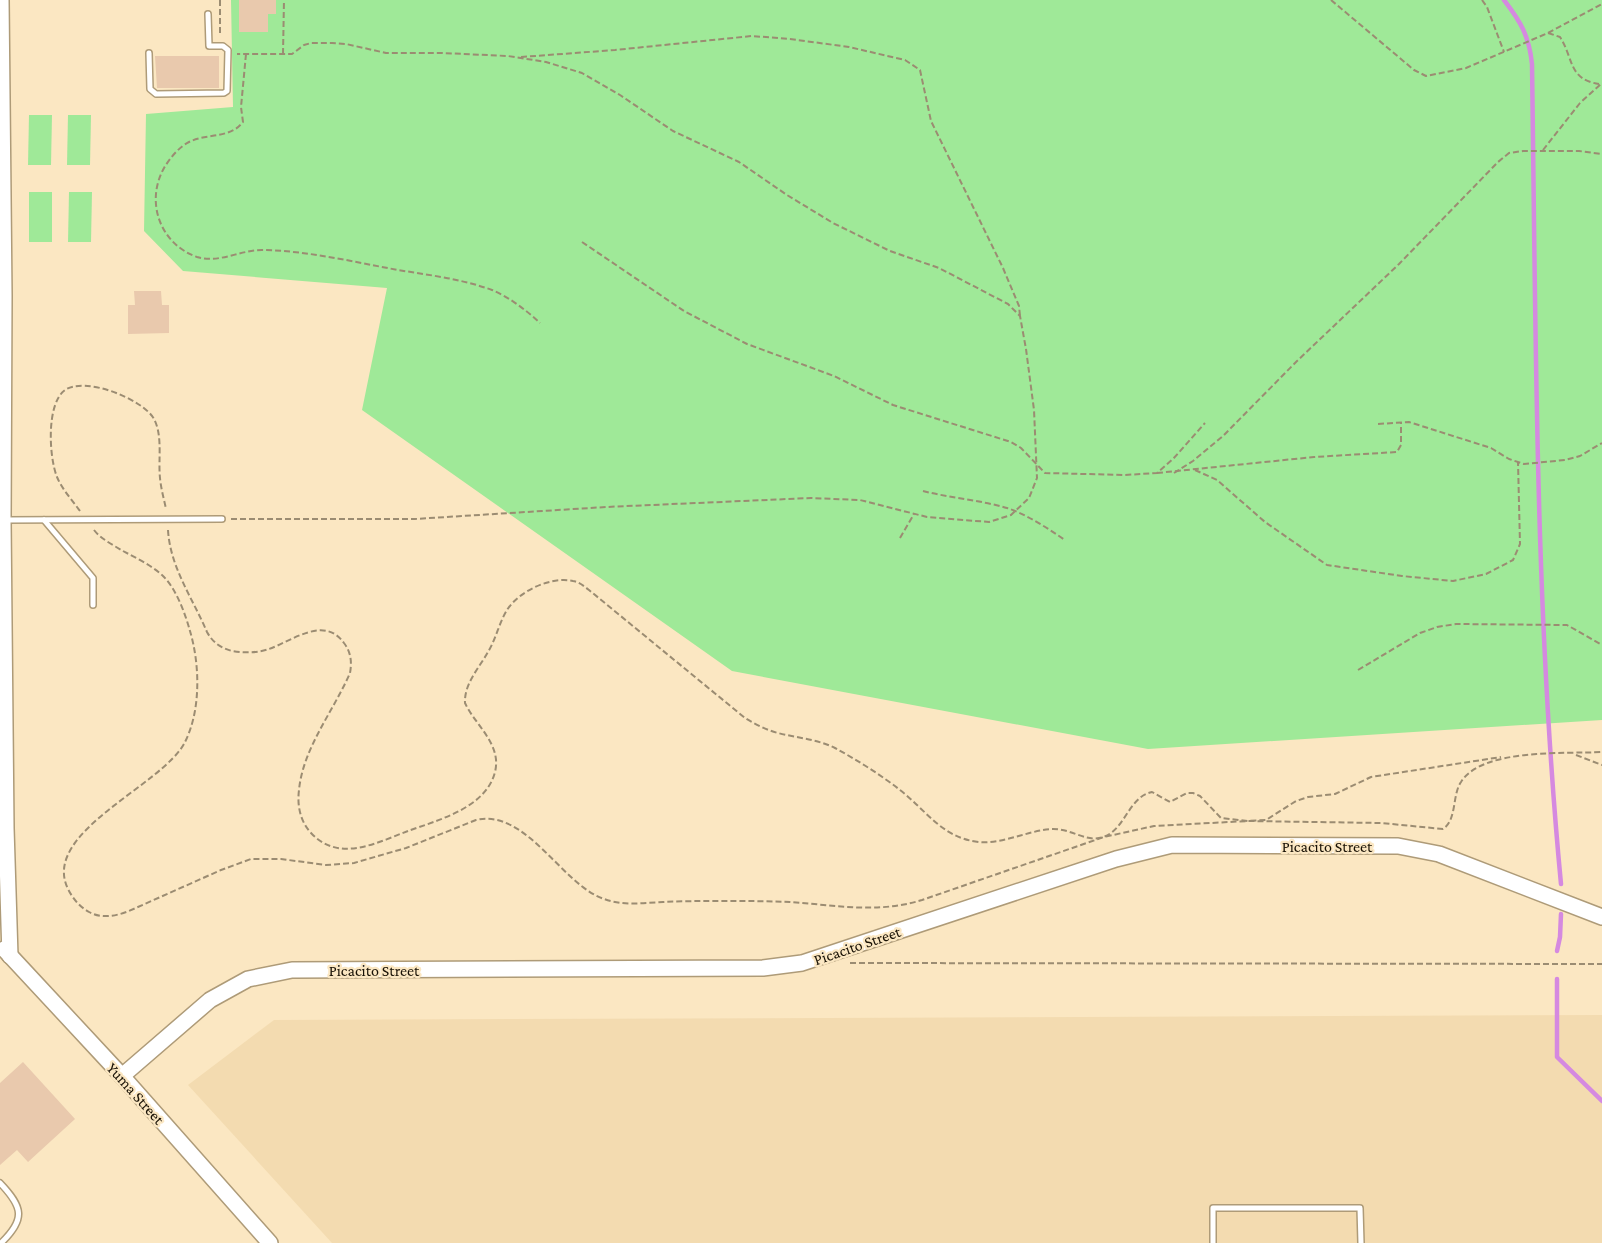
<svg xmlns="http://www.w3.org/2000/svg" width="1602" height="1243" viewBox="0 0 1602 1243" font-family="'Crimson Pro',serif">
  <rect width="100%" height="100%" fill="#fbe7c2"/>
  <!-- built -->
  <path fill="#f3dbb0" d="M 1602,1015 L 1602,1243 L 332,1243 L 188,1085 L 274,1020 Z"/>
  <!-- green -->
  <g fill="#9fe998">
    <path d="M 231,0 L 1602,0 L 1602,720 L 1148,749 L 732,671 L 362,410 L 387,288 L 183,271 L 144,231 L 146,114 L 233,107 Z"/>
    <path d="M 29,115 L 52,115 L 51,165 L 28,165 Z"/>
    <path d="M 68,115 L 91,115 L 90,165 L 67,165 Z"/>
    <rect x="29" y="192" width="23" height="50"/>
    <path d="M 69,192 L 92,192 L 91,242 L 68,242 Z"/>
  </g>
  <g fill="none" stroke-linecap="round" stroke-linejoin="round">
    <!-- stream -->
    <g stroke="#d589e0" stroke-width="4.5">
      <path d="M 1504,0 C 1521,22 1529,36 1532,64 C 1536,337 1535,612 1561,884"/>
      <path d="M 1557,951 L 1560,937 L 1561,914"/>
      <path d="M 1557,979 L 1557,1057 L 1602,1101"/>
    </g>
  </g>
  <!-- building -->
  <g fill="#e9c9ad">
    <path d="M 239,0 L 276,0 L 276,14 L 268,14 L 268,32 L 239,32 Z"/>
    <path d="M 155,56 L 219,56 L 219,88 L 157,88 Z"/>
    <path d="M 134,291 L 161,291 L 162,305 L 169,305 L 169,333 L 128,334 L 128,305 L 135,305 Z"/>
    <path d="M 23,1062 L 75,1119 L 28,1162 L 17,1150 L 0,1165 L 0,1083 Z"/>
  </g>
  <g fill="none" stroke-linecap="round" stroke-linejoin="round">
    <defs>
      <g id="lane">
        <path d="M 149,53 L 150,89 L 156,94 L 224,93 L 227,91 L 228,50 L 223,46 L 209,46 L 208,14"/>
        <path d="M 5,520 L 222,519"/>
        <path d="M 44,520 L 93,578 L 93,605"/>
        <path d="M 0,1183 C 23,1207 26,1219 1,1243"/>
        <path d="M 1213,1243 L 1213,1208 L 1360,1208 L 1361,1243"/>
      </g>
      <g id="secondary">
        <path d="M 1,0 L 4,296 L 3,520 L 6,828 L 10,956"/>
        <path d="M 4,949 L 122,1076 L 270,1243"/>
        <path d="M 122,1076 L 210,1000 L 248,979 L 292,970 L 763,968 L 802,963 L 1116,859 L 1172,845 L 1398,846 L 1439,854 L 1602,917"/>
      </g>
    </defs>
    <!-- lane casing -->
    <use href="#lane" stroke="#ae9b78" stroke-width="8"/>
    <!-- secondary casing -->
    <use href="#secondary" stroke="#ae9b78" stroke-width="18"/>
    <!-- path -->
    <g stroke="#9b8c72" stroke-width="2" stroke-dasharray="6 3" stroke-linecap="butt">
      <path d="M 220,0 L 220,33"/>
      <path d="M 1331,0 L 1414,70 L 1426,76 L 1466,68 L 1548,33 L 1560,37 C 1574,59 1568,79 1599,84"/>
      <path d="M 1482,0 L 1487,7 L 1504,52"/>
      <path d="M 1548,33 L 1602,4"/>
      <path d="M 246,54 L 241,107 L 243,122 C 230,139 207,133 189,142 C 179,147 170,158 164,168 C 145,202 160,244 197,257 C 219,264 242,249 264,250 C 309,251 354,262 398,270 C 429,275 462,279 492,290 C 509,297 526,310 540,323"/>
      <path d="M 283,54 L 284,0"/>
      <path d="M 521,57 L 615,50 L 752,36 L 790,39 L 849,47 L 905,60 L 920,70 L 931,121 L 1003,268 L 1019,306 L 1020,316"/>
      <path d="M 1543,150 L 1580,103 L 1602,83"/>
      <path d="M 582,242 L 684,311 L 747,344 L 834,376 L 893,405 L 1011,442 L 1021,448 L 1045,473 L 1125,475 L 1157,473 L 1173,459 L 1205,423"/>
      <path d="M 1378,424 L 1409,422 L 1491,448 L 1509,459 L 1524,464 L 1565,460 L 1580,456 L 1602,443"/>
      <path d="M 1195,470 L 1217,480 L 1265,522 L 1327,565 L 1402,576 L 1453,581 L 1486,574 L 1513,560 L 1520,544 L 1518,462"/>
      <path d="M 1157,473 L 1314,457 L 1397,452 L 1401,445 L 1401,422"/>
      <path d="M 1174,473 L 1193,461 L 1223,436 L 1296,362 L 1399,264 L 1498,162 L 1509,153 L 1523,151 L 1579,151 L 1602,154"/>
      <path d="M 923,491 C 950,498 980,500 1007,508 C 1028,515 1047,528 1065,540"/>
      <path d="M 80,511 C 72,500 62,489 57,477 C 49,457 46,404 65,390 C 85,376 143,399 154,419 C 163,436 158,460 160,478 C 161,489 164,499 166,509"/>
      <path d="M 231,519 L 415,519 L 606,507 L 811,498 L 860,500 L 927,517 L 989,522 L 1011,515 L 1029,498 L 1037,478 L 1034,410 L 1026,349 L 1020,316 L 1008,304 L 939,268 L 890,251 L 833,223 L 787,195 L 739,162 L 673,131 L 620,95 L 582,73 L 546,62 L 508,56 L 442,53 L 386,53 L 346,44 L 332,43 L 311,43 L 304,45 L 292,54 L 237,54"/>
      <path d="M 94,530 C 101,539 113,545 123,551 C 136,558 151,565 162,575 C 176,588 185,613 190,631 C 200,665 201,710 185,742 C 164,785 40,832 68,889 C 73,899 80,907 89,912 C 102,919 116,916 129,911 L 221,870 L 251,859 L 281,859 L 326,865 L 354,863 L 406,848 L 476,820 C 526,808 562,885 604,899 C 623,906 643,903 663,902 C 682,901 702,901 722,901 C 745,901 768,901 790,902 C 834,905 878,914 922,900 L 1104,837 L 1154,826 L 1248,821 L 1381,823 L 1443,829 C 1457,820 1452,795 1461,782 C 1482,748 1565,754 1602,752"/>
      <path d="M 168,530 C 170,567 193,599 207,632 C 213,643 221,648 232,651 C 244,653 258,653 269,649 C 292,641 324,615 344,643 C 351,652 352,662 350,673 C 333,712 303,748 299,790 C 297,805 300,821 311,833 C 339,863 376,843 408,831 C 438,820 486,808 495,772 C 502,744 475,725 465,703 C 464,684 479,668 488,652 C 496,639 499,623 507,610 C 519,591 551,576 573,581 C 579,582 584,586 589,590 L 745,718 C 755,724 766,730 778,733 C 797,738 817,739 835,748 C 857,760 881,775 900,790 C 927,811 942,838 979,842 C 1003,844 1027,831 1051,829 C 1070,828 1084,841 1099,838 C 1125,834 1127,797 1152,792 L 1170,802 L 1187,793 L 1193,793 L 1200,796 L 1221,818 L 1248,821 L 1266,820 L 1296,801 L 1308,797 L 1335,794 L 1371,777 L 1501,757"/>
      <path d="M 900,538 L 914,514"/>
      <path d="M 1358,670 L 1420,633 L 1437,627 L 1456,624 L 1567,625 L 1602,645"/>
      <path d="M 1576,755 L 1602,765"/>
      <path d="M 850,963 L 1602,964"/>
    </g>
    <!-- lane -->
    <use href="#lane" stroke="#fff" stroke-width="5"/>
    <!-- secondary -->
    <use href="#secondary" stroke="#fff" stroke-width="15"/>
  </g>
  <g text-anchor="middle" stroke-width="4.5" stroke-linejoin="round" paint-order="stroke">
    <!-- street labels -->
    <g font-size="16" fill="#181105" stroke="#fbe7c2">
      <text x="1327" y="852">Picacito Street</text>
      <text transform="translate(857 945) rotate(-19)" y="6">Picacito Street</text>
      <text x="374" y="976">Picacito Street</text>
      <text transform="translate(136 1093) rotate(48)" y="6">Yuma Street</text>
    </g>
  </g>
</svg>
